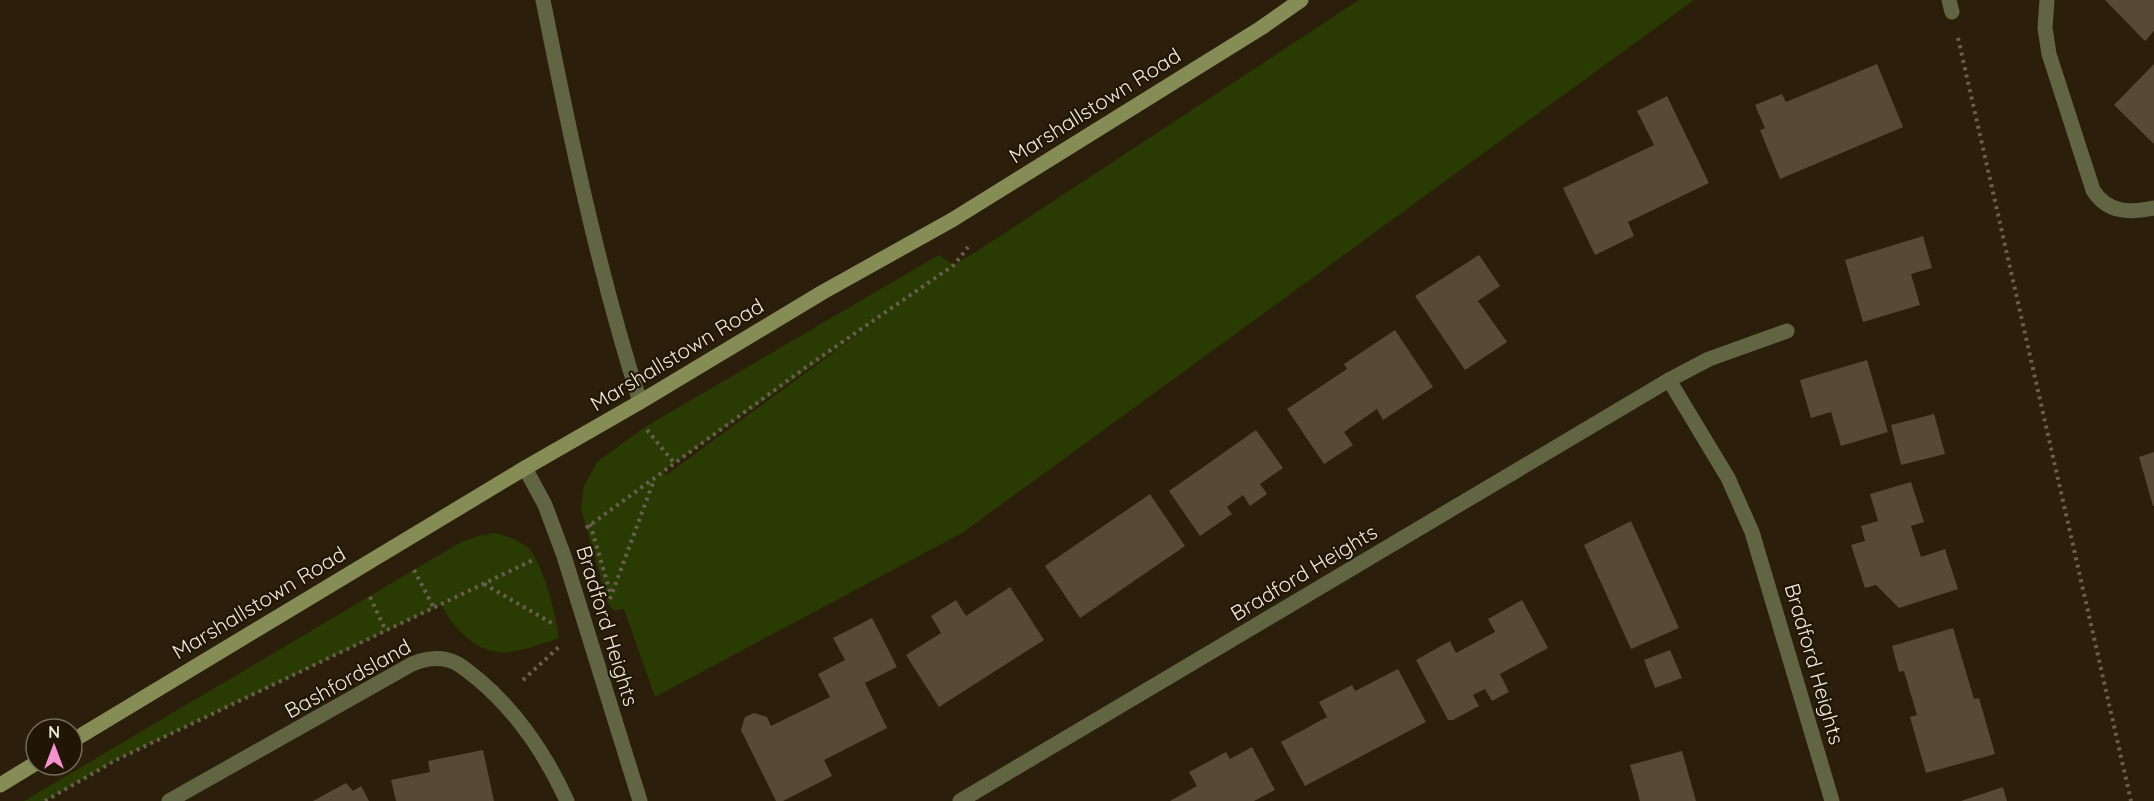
<svg xmlns="http://www.w3.org/2000/svg" width="2154" height="801" viewBox="0 0 2154 801" font-family="Quicksand,sans-serif">
  <rect width="100%" height="100%" fill="#2b1f0c"/>
  <!-- green -->
  <g fill="#293b02" fill-rule="evenodd">
    <path d="M 1359,0 L 1694,0 L 962,533 L 655,697 L 624,609 L 614,611 L 608,603 L 581,509 L 584,486 L 597,462 L 645,427 L 939,255 L 954,265 L 979,250 ZM 893,309 L 666,475 L 665,475 L 664,471 Z"/>
    <path d="M 496,533 C 506,536 517,540 526,546 C 543,560 556,616 559,638 C 518,652 490,665 457,628 C 450,621 446,612 441,605 L 114,761 L 45,801 L 24,801 L 461,542 L 478,536 Z"/>
  </g>
  <!-- building -->
  <g fill="#564935">
    <path d="M 2105,0 L 2154,0 L 2154,31 L 2145,41 Z"/>
    <path d="M 1877,64 L 1903,127 L 1780,179 L 1760,130 L 1765,128 L 1755,105 L 1782,94 L 1786,102 Z"/>
    <path d="M 2154,64 L 2154,144 L 2114,105 Z"/>
    <path d="M 1667,96 L 1709,183 L 1628,222 L 1634,236 L 1595,255 L 1563,188 L 1654,145 L 1637,111 Z"/>
    <path d="M 1923,236 L 1932,268 L 1911,274 L 1920,305 L 1863,322 L 1845,260 Z"/>
    <path d="M 1479,255 L 1500,286 L 1478,301 L 1507,342 L 1465,370 L 1415,296 Z"/>
    <path d="M 1395,330 L 1433,387 L 1383,420 L 1377,409 L 1344,432 L 1353,445 L 1324,464 L 1287,409 L 1347,369 L 1344,364 Z"/>
    <path d="M 1867,360 L 1888,432 L 1841,446 L 1831,412 L 1811,418 L 1800,380 Z"/>
    <path d="M 1934,414 L 1945,454 L 1901,465 L 1891,425 Z"/>
    <path d="M 1256,430 L 1283,468 L 1260,484 L 1267,494 L 1250,506 L 1243,495 L 1227,507 L 1232,514 L 1200,536 L 1169,491 Z"/>
    <path d="M 2154,452 L 2154,506 L 2153,506 L 2139,457 Z"/>
    <path d="M 1911,482 L 1924,522 L 1911,526 L 1921,557 L 1945,549 L 1958,589 L 1899,608 L 1876,585 L 1865,588 L 1851,545 L 1865,541 L 1861,526 L 1878,521 L 1870,494 Z"/>
    <path d="M 1150,494 L 1185,546 L 1080,618 L 1045,566 Z"/>
    <path d="M 1631,521 L 1679,628 L 1631,649 L 1584,545 Z"/>
    <path d="M 1010,587 L 1044,640 L 939,707 L 906,655 L 941,633 L 931,616 L 956,600 L 966,616 Z"/>
    <path d="M 1522,600 L 1548,648 L 1500,674 L 1509,692 L 1492,701 L 1485,689 L 1473,695 L 1479,706 L 1453,720 L 1448,720 L 1416,660 L 1450,641 L 1456,653 L 1495,632 L 1488,619 Z"/>
    <path d="M 872,618 L 897,667 L 865,683 L 887,728 L 824,760 L 832,776 L 783,801 L 776,801 L 741,730 L 745,717 L 754,713 L 767,717 L 771,726 L 830,697 L 818,674 L 845,660 L 833,638 Z"/>
    <path d="M 1953,628 L 1974,699 L 1979,698 L 1995,754 L 1926,773 L 1910,717 L 1917,715 L 1904,671 L 1899,672 L 1892,646 Z"/>
    <path d="M 1670,650 L 1682,678 L 1655,688 L 1644,660 Z"/>
    <path d="M 1398,669 L 1426,722 L 1305,786 L 1281,742 L 1327,717 L 1319,702 L 1352,685 L 1355,691 Z"/>
    <path d="M 1252,747 L 1275,790 L 1254,801 L 1170,801 L 1197,786 L 1189,772 L 1226,752 L 1230,759 Z"/>
    <path d="M 483,750 L 494,801 L 396,801 L 391,780 L 430,772 L 428,761 Z"/>
    <path d="M 1682,751 L 1696,801 L 1640,801 L 1630,765 Z"/>
    <path d="M 346,783 L 353,791 L 361,786 L 369,801 L 313,801 Z"/>
    <path d="M 2003,787 L 2007,801 L 1961,801 Z"/>
  </g>
  <g fill="none" stroke-linecap="round" stroke-linejoin="round">
    <!-- path -->
    <g stroke="#6a5f4f" stroke-width="4" stroke-dasharray="3 4.5" stroke-linecap="butt">
      <path d="M 1958,38 L 2131,801"/>
      <path d="M 647,430 L 675,464"/>
      <path d="M 590,524 L 611,595"/>
      <path d="M 586,528 L 809,365 L 954,265 L 968,247"/>
      <path d="M 414,570 L 434,608"/>
      <path d="M 484,584 L 555,625"/>
      <path d="M 370,597 L 386,631"/>
      <path d="M 610,599 L 654,480"/>
      <path d="M 523,680 L 561,645"/>
      <path d="M 45,801 L 114,761 L 533,560"/>
    </g>
    <!-- lane -->
    <g stroke="#626544" stroke-width="15">
      <path d="M 543,0 C 570,136 598,270 640,402"/>
      <path d="M 1949,0 L 1952,12"/>
    </g>
    <!-- street -->
    <g stroke="#626544" stroke-width="15">
      <path d="M 2047,0 L 2045,28 L 2049,54 L 2093,190 C 2107,213 2130,213 2154,208"/>
      <path d="M 1669,380 L 1728,478 L 1752,532 L 1832,801"/>
      <path d="M 525,468 L 545,505 L 564,556 L 640,801"/>
      <path d="M 169,801 L 412,664 C 426,658 442,656 456,663 C 464,667 471,674 478,679 C 517,712 546,755 567,801"/>
      <path d="M 960,801 L 1669,380 L 1709,359 L 1787,331"/>
    </g>
    <!-- secondary -->
    <g stroke="#868c55" stroke-width="15">
      <path d="M 72,741 L 525,468 L 640,402 L 823,292 L 952,220 L 1261,28 L 1301,0"/>
      <path d="M 0,785 L 36,763"/>
    </g>
  </g>
  <g text-anchor="middle" stroke-width="4.5" stroke-linejoin="round" paint-order="stroke">
    <!-- street labels -->
    <g font-size="21" fill="#f0e8dc" stroke="#211604">
      <text transform="translate(1095 106) rotate(-32)" y="7">Marshallstown Road</text>
      <text transform="translate(677 355) rotate(-31)" y="7">Marshallstown Road</text>
      <text transform="translate(1304 573) rotate(-31)" y="7">Bradford Heights</text>
      <text transform="translate(259 603) rotate(-31)" y="7">Marshallstown Road</text>
      <text transform="translate(607 626) rotate(73)" y="7">Bradford Heights</text>
      <text transform="translate(1814 664) rotate(74)" y="7">Bradford Heights</text>
      <text transform="translate(348 679) rotate(-29)" y="7">Bashfordsland</text>
    </g>
  </g>
  <!-- north arrow -->
  <g transform="translate(54 747)"><circle r="28" fill="#211604" stroke="#746a5a" stroke-width="1.5"/>
  <path d="M0-4.5L10 22L0 15L-10 22Z" fill="#f690cf"/>
  <text y="-9" font-size="16" font-weight="bold" text-anchor="middle" fill="#f0e8dc">N</text>
  </g>
</svg>
